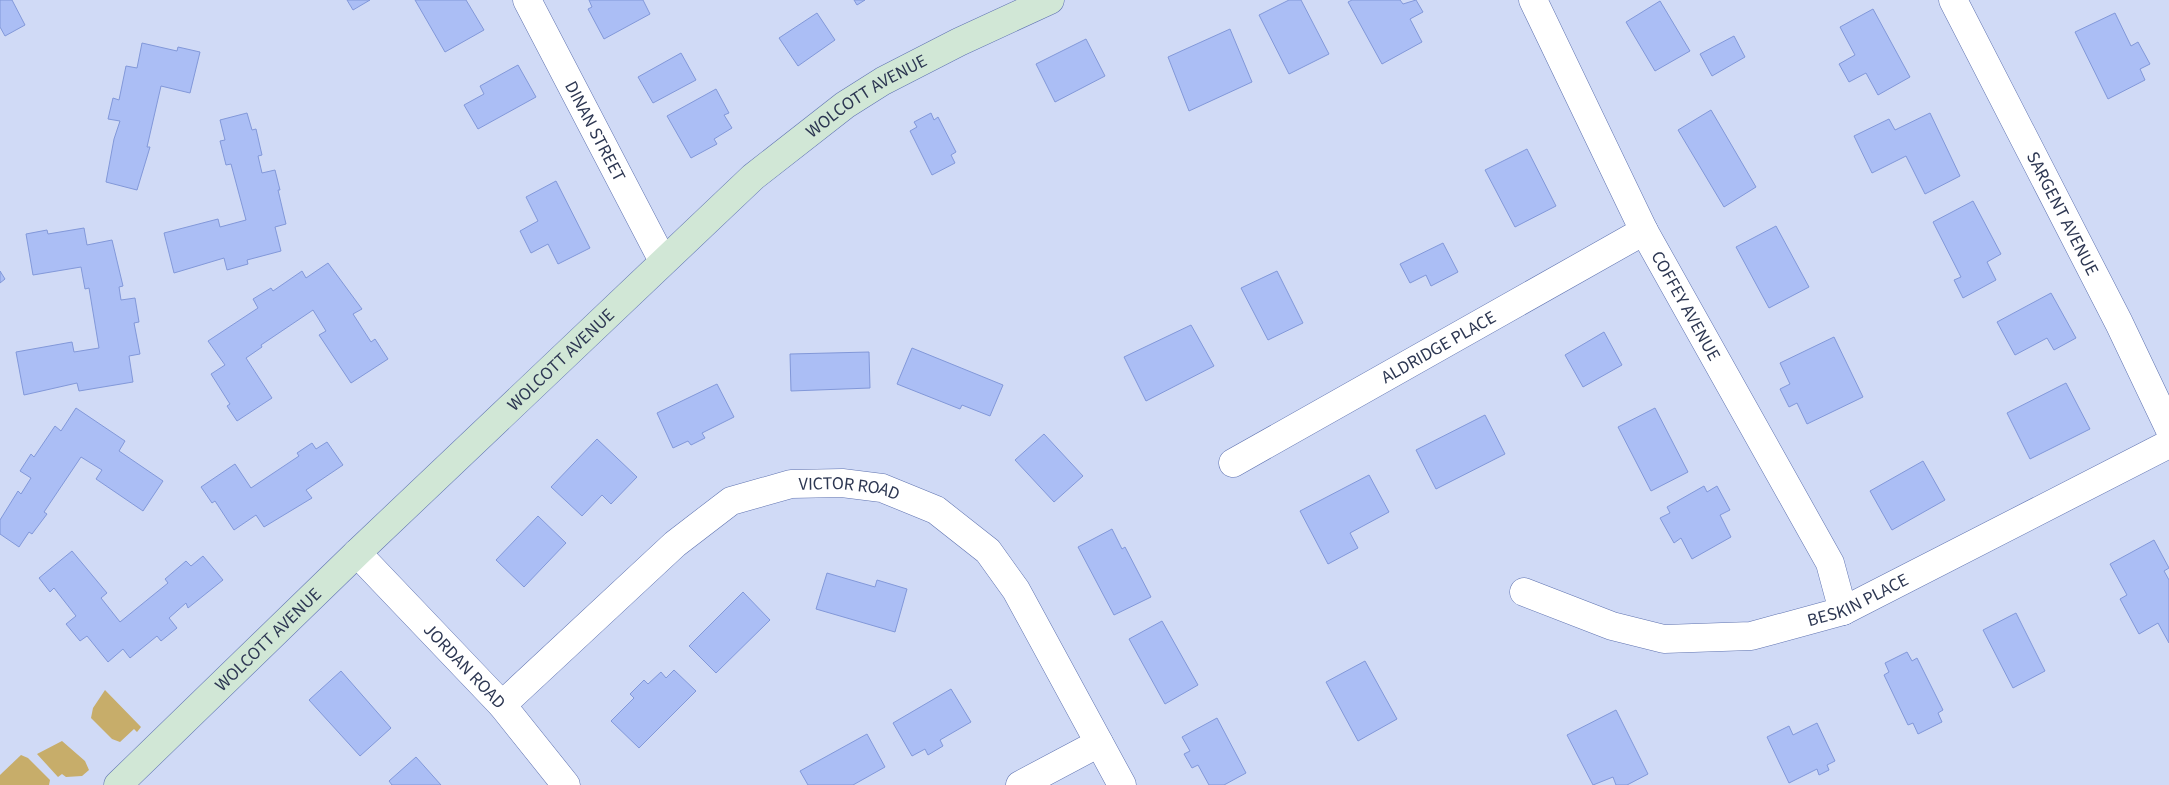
<svg xmlns="http://www.w3.org/2000/svg" width="2169" height="785" viewBox="0 0 2169 785" font-family="'Source Sans 3',sans-serif">
  <rect width="100%" height="100%" fill="#d0daf6"/>
  <!-- green -->
  <g fill="#c7ad6a">
    <path d="M 105,690 L 141,727 L 137,732 L 134,729 L 120,742 L 112,739 L 91,718 L 93,708 Z"/>
    <path d="M 62,741 L 85,761 L 89,770 L 82,776 L 66,777 L 62,774 L 58,777 L 37,754 Z"/>
    <path d="M 21,755 L 28,758 L 50,780 L 49,785 L 0,785 L 0,775 Z"/>
  </g>
  <!-- building -->
  <g fill="#abbef5" stroke="#8298d9">
    <path d="M 0,0 L 12,0 L 25,25 L 5,36 L 0,27 Z"/>
    <path d="M 347,0 L 370,0 L 353,10 Z"/>
    <path d="M 415,0 L 466,0 L 484,30 L 445,52 Z"/>
    <path d="M 589,0 L 643,0 L 650,14 L 604,39 L 588,9 L 592,7 Z"/>
    <path d="M 854,0 L 865,0 L 857,5 Z"/>
    <path d="M 1289,0 L 1301,0 L 1329,54 L 1289,74 L 1259,15 Z"/>
    <path d="M 1352,0 L 1400,0 L 1403,4 L 1416,0 L 1423,12 L 1410,19 L 1422,42 L 1382,64 L 1348,2 Z"/>
    <path d="M 1660,1 L 1690,51 L 1655,71 L 1626,22 Z"/>
    <path d="M 1873,9 L 1910,77 L 1878,95 L 1866,73 L 1849,82 L 1839,64 L 1855,55 L 1840,27 Z"/>
    <path d="M 817,13 L 835,40 L 798,66 L 779,38 Z"/>
    <path d="M 2115,13 L 2131,46 L 2138,42 L 2150,64 L 2140,69 L 2145,80 L 2108,99 L 2075,32 Z"/>
    <path d="M 1230,29 L 1252,82 L 1189,111 L 1168,57 Z"/>
    <path d="M 1734,36 L 1745,57 L 1712,76 L 1700,54 Z"/>
    <path d="M 1086,39 L 1105,76 L 1055,102 L 1036,64 Z"/>
    <path d="M 142,43 L 177,51 L 178,47 L 200,52 L 190,93 L 161,86 L 147,147 L 150,147 L 137,190 L 106,182 L 114,139 L 120,121 L 108,119 L 113,98 L 119,100 L 126,66 L 137,68 Z"/>
    <path d="M 681,53 L 696,80 L 653,103 L 638,77 Z"/>
    <path d="M 518,65 L 536,97 L 478,129 L 464,105 L 484,94 L 480,86 Z"/>
    <path d="M 716,89 L 729,113 L 724,115 L 732,128 L 714,139 L 717,144 L 691,158 L 667,116 Z"/>
    <path d="M 1711,110 L 1756,187 L 1724,207 L 1678,130 Z"/>
    <path d="M 247,113 L 252,130 L 256,129 L 262,155 L 258,156 L 262,173 L 275,170 L 280,190 L 278,190 L 286,224 L 275,227 L 281,251 L 247,260 L 248,264 L 227,270 L 224,258 L 174,273 L 164,233 L 218,219 L 220,227 L 246,220 L 231,164 L 226,165 L 220,141 L 225,140 L 220,120 Z"/>
    <path d="M 931,113 L 934,120 L 938,117 L 956,152 L 951,155 L 955,163 L 932,175 L 910,131 L 917,127 L 914,122 Z"/>
    <path d="M 1930,113 L 1960,176 L 1925,194 L 1906,156 L 1872,173 L 1854,136 L 1889,119 L 1895,130 Z"/>
    <path d="M 1527,149 L 1556,206 L 1515,227 L 1485,170 Z"/>
    <path d="M 556,181 L 590,248 L 558,264 L 548,244 L 531,253 L 520,231 L 538,221 L 526,197 Z"/>
    <path d="M 1973,201 L 2001,254 L 1987,262 L 1996,280 L 1963,298 L 1954,280 L 1961,277 L 1933,222 Z"/>
    <path d="M 1776,226 L 1809,287 L 1769,308 L 1736,247 Z"/>
    <path d="M 84,228 L 87,245 L 112,240 L 123,286 L 119,287 L 121,300 L 135,298 L 139,322 L 134,323 L 140,354 L 129,356 L 133,382 L 79,391 L 77,383 L 24,395 L 16,352 L 72,342 L 74,352 L 99,348 L 89,288 L 85,289 L 81,267 L 33,275 L 26,234 L 47,230 L 48,234 Z"/>
    <path d="M 1443,243 L 1458,272 L 1431,286 L 1426,275 L 1410,283 L 1400,264 Z"/>
    <path d="M 328,263 L 362,309 L 353,314 L 371,342 L 375,339 L 388,359 L 351,383 L 319,335 L 326,331 L 313,310 L 261,345 L 262,347 L 246,358 L 272,398 L 237,421 L 227,406 L 230,404 L 211,374 L 225,365 L 208,341 L 258,308 L 253,299 L 271,288 L 273,291 L 302,271 L 306,278 Z"/>
    <path d="M 0,271 L 5,279 L 0,283 Z"/>
    <path d="M 1277,271 L 1303,323 L 1268,340 L 1241,288 Z"/>
    <path d="M 2051,293 L 2076,338 L 2054,350 L 2047,338 L 2015,355 L 1997,322 Z"/>
    <path d="M 1191,325 L 1214,366 L 1146,401 L 1124,357 Z"/>
    <path d="M 1604,332 L 1622,365 L 1583,387 L 1565,355 Z"/>
    <path d="M 1834,337 L 1863,397 L 1807,424 L 1797,403 L 1789,407 L 1780,389 L 1790,384 L 1780,363 Z"/>
    <path d="M 912,348 L 1003,385 L 990,416 L 962,405 L 960,409 L 897,384 Z"/>
    <path d="M 869,352 L 870,388 L 791,391 L 790,354 Z"/>
    <path d="M 2066,383 L 2090,429 L 2030,459 L 2007,413 Z"/>
    <path d="M 717,384 L 734,417 L 702,433 L 705,438 L 691,445 L 688,441 L 673,448 L 657,413 Z"/>
    <path d="M 76,408 L 125,441 L 119,451 L 163,481 L 143,511 L 96,479 L 102,470 L 81,457 L 44,512 L 47,514 L 32,534 L 29,532 L 19,547 L 0,534 L 0,520 L 18,491 L 21,494 L 31,478 L 20,471 L 31,454 L 34,457 L 55,426 L 61,431 Z"/>
    <path d="M 1655,408 L 1688,472 L 1651,491 L 1618,427 Z"/>
    <path d="M 1485,415 L 1505,454 L 1436,489 L 1416,450 Z"/>
    <path d="M 1044,434 L 1083,476 L 1054,502 L 1015,460 Z"/>
    <path d="M 597,439 L 637,477 L 611,504 L 602,495 L 582,516 L 551,487 Z"/>
    <path d="M 327,442 L 343,465 L 306,490 L 312,498 L 264,527 L 256,515 L 234,530 L 215,501 L 212,503 L 201,487 L 235,464 L 251,488 L 299,456 L 297,453 L 312,443 L 316,449 Z"/>
    <path d="M 1923,461 L 1945,500 L 1892,530 L 1870,491 Z"/>
    <path d="M 1369,475 L 1389,512 L 1350,533 L 1358,548 L 1328,564 L 1300,511 Z"/>
    <path d="M 1704,486 L 1707,492 L 1717,486 L 1730,510 L 1720,515 L 1731,537 L 1692,559 L 1681,538 L 1674,543 L 1660,518 L 1670,513 L 1667,507 Z"/>
    <path d="M 538,516 L 566,543 L 524,587 L 496,560 Z"/>
    <path d="M 1112,529 L 1122,549 L 1125,547 L 1151,597 L 1114,615 L 1078,547 Z"/>
    <path d="M 2154,540 L 2169,568 L 2164,571 L 2169,580 L 2169,643 L 2158,623 L 2139,634 L 2120,599 L 2127,595 L 2110,564 Z"/>
    <path d="M 72,551 L 107,593 L 101,598 L 120,622 L 168,583 L 165,579 L 186,561 L 191,566 L 203,556 L 223,580 L 188,608 L 186,603 L 169,618 L 177,628 L 161,641 L 157,636 L 130,658 L 123,649 L 108,662 L 87,636 L 80,641 L 66,624 L 76,616 L 54,588 L 50,592 L 39,578 Z"/>
    <path d="M 827,573 L 875,587 L 877,580 L 907,589 L 895,632 L 816,609 Z"/>
    <path d="M 743,592 L 770,620 L 716,673 L 689,646 Z"/>
    <path d="M 2016,613 L 2045,671 L 2013,688 L 1983,630 Z"/>
    <path d="M 1162,621 L 1198,685 L 1165,704 L 1129,639 Z"/>
    <path d="M 1907,652 L 1912,661 L 1917,658 L 1943,710 L 1938,713 L 1942,722 L 1918,734 L 1913,723 L 1908,725 L 1884,675 L 1889,672 L 1885,663 Z"/>
    <path d="M 1365,661 L 1397,719 L 1358,741 L 1326,682 Z"/>
    <path d="M 674,670 L 696,691 L 639,748 L 611,721 L 634,698 L 630,694 L 644,680 L 648,684 L 661,672 L 666,678 Z"/>
    <path d="M 341,671 L 391,728 L 360,756 L 309,700 Z"/>
    <path d="M 951,689 L 971,722 L 940,740 L 943,746 L 928,755 L 925,749 L 912,756 L 893,723 Z"/>
    <path d="M 1616,710 L 1648,774 L 1627,785 L 1616,785 L 1613,777 L 1593,785 L 1567,735 Z"/>
    <path d="M 1217,718 L 1246,773 L 1224,785 L 1209,785 L 1198,765 L 1192,768 L 1184,754 L 1190,751 L 1182,737 Z"/>
    <path d="M 1817,723 L 1835,761 L 1827,765 L 1829,770 L 1819,775 L 1817,769 L 1789,783 L 1767,737 L 1789,726 L 1793,735 Z"/>
    <path d="M 867,734 L 885,767 L 853,785 L 808,785 L 800,771 Z"/>
    <path d="M 416,757 L 441,785 L 392,785 L 389,781 Z"/>
  </g>
  <g fill="none" stroke-linecap="round" stroke-linejoin="round">
    <defs>
      <g id="minor">
        <path id="s1" d="M 527,0 L 663,261"/>
        <path id="s2" d="M 1533,0 L 1644,231 L 1830,563 L 1843,611"/>
        <path id="s3" d="M 1953,0 L 2119,323 L 2169,428"/>
        <path id="s4" d="M 1233,463 L 1644,231"/>
        <path id="s5" d="M 357,553 L 502,705 L 566,785"/>
        <path id="s6" d="M 1524,592 L 1612,626 L 1664,639 L 1751,636 L 1843,611 L 2169,444"/>
        <path id="s7" d="M 502,705 L 675,544 L 731,501 L 791,484 L 842,483 L 882,488 L 936,510 L 988,551 L 1016,590 L 1122,785"/>
        <path d="M 1020,785 L 1099,743"/>
      </g>
      <g id="secondary">
        <path id="s8" d="M 118,785 L 357,553 L 753,177 L 845,105 L 883,81 L 959,42 L 1050,0"/>
      </g>
    </defs>
    <!-- minor casing -->
    <use href="#minor" stroke="#5e72b0" stroke-width="29"/>
    <!-- secondary casing -->
    <use href="#secondary" stroke="#5e72b0" stroke-width="29"/>
    <!-- minor -->
    <use href="#minor" stroke="#fff" stroke-width="28"/>
    <!-- secondary -->
    <use href="#secondary" stroke="#d1e7d6" stroke-width="28"/>
  </g>
  <g text-anchor="middle" stroke-width="5" stroke-linejoin="round" paint-order="stroke">
    <!-- street labels -->
    <g font-size="18" fill="#2d3752" stroke="#d0daf6">
      <text dy="6" stroke="none"><textPath href="#s8" startOffset="1019">WOLCOTT AVENUE</textPath></text>
      <text dy="6" stroke="none"><textPath href="#s1" startOffset="148">DINAN STREET</textPath></text>
      <text dy="6" stroke="none"><textPath href="#s3" startOffset="240">SARGENT AVENUE</textPath></text>
      <text dy="6" stroke="none"><textPath href="#s2" startOffset="342">COFFEY AVENUE</textPath></text>
      <text dy="6" stroke="none"><textPath href="#s4" startOffset="236">ALDRIDGE PLACE</textPath></text>
      <text dy="6" stroke="none"><textPath href="#s8" startOffset="614">WOLCOTT AVENUE</textPath></text>
      <text dy="6" stroke="none"><textPath href="#s7" startOffset="428">VICTOR ROAD</textPath></text>
      <text dy="6" stroke="none"><textPath href="#s6" startOffset="348">BESKIN PLACE</textPath></text>
      <text dy="6" stroke="none"><textPath href="#s8" startOffset="209">WOLCOTT AVENUE</textPath></text>
      <text dy="6" stroke="none"><textPath href="#s5" startOffset="156">JORDAN ROAD</textPath></text>
    </g>
  </g>
</svg>
